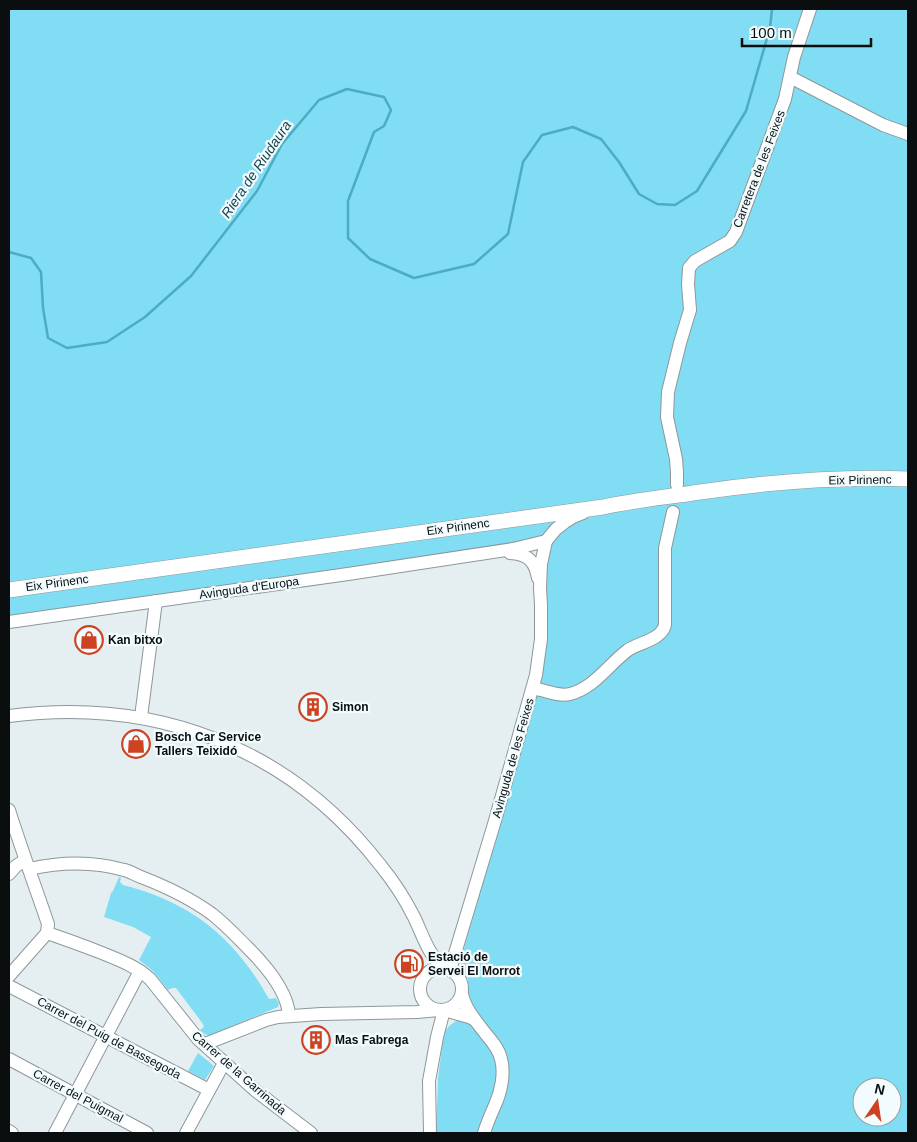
<svg xmlns="http://www.w3.org/2000/svg" width="917" height="1142" viewBox="0 0 917 1142" font-family="Arial,sans-serif">
  <rect width="100%" height="100%" fill="#e5eff2"/>
  <!-- green -->
  <g fill="#81ddf3" fill-rule="evenodd">
    <path d="M 9,9 L 908,9 L 908,1133 L 436,1133 L 438,1078 L 444,1033 L 449,1026 L 464,1015 L 468,1001 L 468,979 L 463,972 L 460,962 L 523,742 L 538,685 L 546,540 L 9,616 ZM 862,1087 L 892,1087 L 892,1117 L 862,1117 Z"/>
    <path d="M 119,877 L 121,878 L 120,882 L 123,885 C 191,902 235,938 269,999 L 276,998 L 279,1004 L 278,1007 L 211,1035 L 207,1035 L 199,1031 L 204,1027 L 203,1024 L 176,988 L 172,988 L 168,990 L 153,971 L 139,960 L 151,937 L 133,927 L 104,917 L 111,893 L 113,891 Z"/>
    <path d="M 198,1053 L 214,1066 L 205,1080 L 188,1071 Z"/>
  </g>
  <g fill="none" stroke-linecap="round" stroke-linejoin="round">
    <!-- stream -->
    <path stroke="#4dacc1" stroke-width="2.5" d="M 9,252 L 31,258 L 41,272 L 43,308 L 48,338 L 67,348 L 107,342 L 145,317 L 191,276 L 257,191 L 282,144 L 319,100 L 347,89 L 384,97 L 391,110 L 384,126 L 374,132 L 348,201 L 348,238 L 370,259 L 414,278 L 474,264 L 508,234 L 523,162 L 542,135 L 573,127 L 601,139 L 619,162 L 639,194 L 657,204 L 675,205 L 697,191 L 746,111 L 770,28 L 772,9"/>
    <defs>
      <g id="minor">
        <path d="M 790,77 L 883,125 L 908,134"/>
        <path d="M 677,485 L 677,472 L 676,459 L 667,417 L 668,392 L 680,343 L 690,310 L 688,284 L 689,268 L 695,261 L 730,241 L 736,232 L 785,99 L 794,57 L 810,9"/>
        <path d="M 510,553 C 528,554 535,561 538,578"/>
        <path d="M 9,622 L 348,574 L 513,549 L 546,541 L 556,529 L 565,522 L 573,517 L 583,513"/>
        <path d="M 533,688 C 544,690 559,697 570,694 C 594,688 609,664 628,650 C 640,642 661,640 665,625 L 665,548 L 673,512"/>
        <path d="M 9,716 C 156,697 289,747 381,866 C 394,882 405,899 414,917 C 422,933 429,958 445,968"/>
        <path d="M 141,717 L 156,601"/>
        <path d="M 9,810 C 21,848 35,886 48,924 L 47,933"/>
        <path d="M 29,869 C 60,862 93,861 124,870 C 130,871 135,875 141,877 C 167,887 190,898 212,914 C 225,924 237,937 248,948 C 265,965 288,991 289,1016"/>
        <path d="M 9,874 L 16,866 L 25,860"/>
        <path d="M 47,933 C 65,939 84,946 102,953 C 119,960 136,966 150,979 L 198,1039 L 256,1091 L 311,1133"/>
        <circle cx="441" cy="989" r="21"/>
        <path d="M 450,970 L 494,824 L 536,675 L 541,639 L 541,605 L 540,588 L 541,564 L 546,541"/>
        <path d="M 9,976 L 47,933"/>
        <path d="M 9,986 L 209,1090"/>
        <path d="M 462,994 C 465,1009 476,1021 485,1033 C 491,1040 499,1049 501,1059 C 505,1073 501,1092 495,1105 C 491,1114 487,1123 484,1133"/>
        <path d="M 205,1044 L 266,1020 L 278,1017 L 321,1014 L 417,1012 L 439,1010"/>
        <path d="M 9,1059 L 147,1133"/>
        <path d="M 9,1131 L 12,1133"/>
        <path d="M 55,1133 L 140,971"/>
        <path d="M 186,1133 L 224,1063"/>
        <path d="M 430,1133 L 429,1081 L 437,1037 L 444,1010 L 469,1017 L 475,1020"/>
      </g>
      <path id="major" d="M 9,590 L 603,507 C 635,500 667,497 700,492 C 769,482 839,476 908,479"/>
    </defs>
    <!-- minor casing -->
    <use href="#minor" stroke="#8e9799" stroke-width="14"/>
    <!-- major casing -->
    <use href="#major" stroke="#8e9799" stroke-width="16"/>
    <!-- minor -->
    <use href="#minor" stroke="#fff" stroke-width="12"/>
    <!-- major -->
    <use href="#major" stroke="#fff" stroke-width="15"/>
  </g>
  <!-- icons -->
  <defs>
    <symbol id="shop-ring" viewBox="-11 -11 22 22"><circle r="9.5" fill="#f2fcff" stroke="#cd4321" stroke-width="1.5"/><path d="M-5-2.5h2.3a2.7 3.5 0 0 1 5.4 0H5L5.5 6h-11ZM-1.5-2.5h3a1.5 2.3 0 0 0-3 0Z" fill="#cd4321"/></symbol>
    <symbol id="building-ring" viewBox="-11 -11 22 22"><circle r="9.5" fill="#f2fcff" stroke="#cd4321" stroke-width="1.5"/><path d="M-4-6H4V6H1V3H-1V6H-4ZM-2.5-4.3h1.7v1.8h-1.7ZM.8-4.3h1.7v1.8H.8ZM-2.5-1h1.7V.8h-1.7ZM.8-1h1.7V.8H.8Z" fill="#cd4321"/></symbol>
    <symbol id="fuel-ring" viewBox="-11 -11 22 22"><circle r="9.5" fill="#f2fcff" stroke="#cd4321" stroke-width="1.5"/><path d="M-5.5-6h7V0h2V4h1.3V-2.5L3-4.5l.8-.8L6-3V5H2.5V1h-1V6h-7ZM-4.2-4.7v3.2H.2V-4.7Z" fill="#cd4321"/></symbol>
  </defs>
  <g fill-rule="evenodd">
    <use href="#shop-ring" x="73" y="624" width="32" height="32"/>
    <use href="#building-ring" x="297" y="691" width="32" height="32"/>
    <use href="#shop-ring" x="120" y="728" width="32" height="32"/>
    <use href="#fuel-ring" x="393" y="948" width="32" height="32"/>
    <use href="#building-ring" x="300" y="1024" width="32" height="32"/>
  </g>
  <g text-anchor="middle" stroke-width="4.5" stroke-linejoin="round" paint-order="stroke">
    <!-- street labels -->
    <g font-size="12" fill="#0a0e0e" stroke="#f2fcff">
      <text transform="translate(759 169) rotate(-69)" y="4">Carretera de les Feixes</text>
      <text transform="translate(860 480) rotate(-1)" y="4">Eix Pirinenc</text>
      <text transform="translate(458 527) rotate(-8)" y="4">Eix Pirinenc</text>
      <text transform="translate(57 583) rotate(-8)" y="4">Eix Pirinenc</text>
      <text transform="translate(249 588) rotate(-8)" y="4">Avinguda d'Europa</text>
      <text transform="translate(513 758) rotate(-74)" y="4">Avinguda de les Feixes</text>
      <text transform="translate(109 1038) rotate(28)" y="4">Carrer del Puig de Bassegoda</text>
      <text transform="translate(239 1073) rotate(41)" y="4">Carrer de la Garrinada</text>
      <text transform="translate(78 1096) rotate(28)" y="4">Carrer del Puigmal</text>
    </g>
    <!-- poi labels -->
    <g font-size="12" font-weight="bold" fill="#0a0e0e" stroke="#f2fcff" text-anchor="start">
      <text x="108" y="644">Kan bitxo</text>
      <text x="332" y="711">Simon</text>
      <text x="155" y="741">Bosch Car Service<tspan x="155" dy="14">Tallers Teixidó</tspan></text>
      <text x="428" y="961">Estació de<tspan x="428" dy="14">Servei El Morrot</tspan></text>
      <text x="335" y="1044">Mas Fabrega</text>
    </g>
    <!-- water labels -->
    <g font-size="14" font-style="italic" fill="#1a454f" stroke="#f2fcff">
      <text transform="translate(256 169) rotate(-56)" y="5">Riera de Riudaura</text>
    </g>
  </g>
  <!-- border -->
  <rect width="917" height="1142" fill="none" stroke="#0a0e0e" stroke-width="20"/>
  <!-- north arrow -->
  <g transform="translate(877 1102) rotate(13)"><circle r="24" fill="#f2fcff" stroke="#959d9f"/>
  <path d="M0-4L9 19L0 12L-9 19Z" fill="#cd4321"/>
  <text y="-8" font-size="14" font-weight="bold" text-anchor="middle" fill="#0a0e0e">N</text>
  </g>
  <!-- scale -->
  <path d="M742 38v8h129v-8" fill="none" stroke="#0a0e0e" stroke-width="2.5"/>
  <text x="750" y="38" font-size="15" fill="#0a0e0e" stroke="#f2fcff" stroke-width="4" paint-order="stroke">100 m</text>
</svg>
